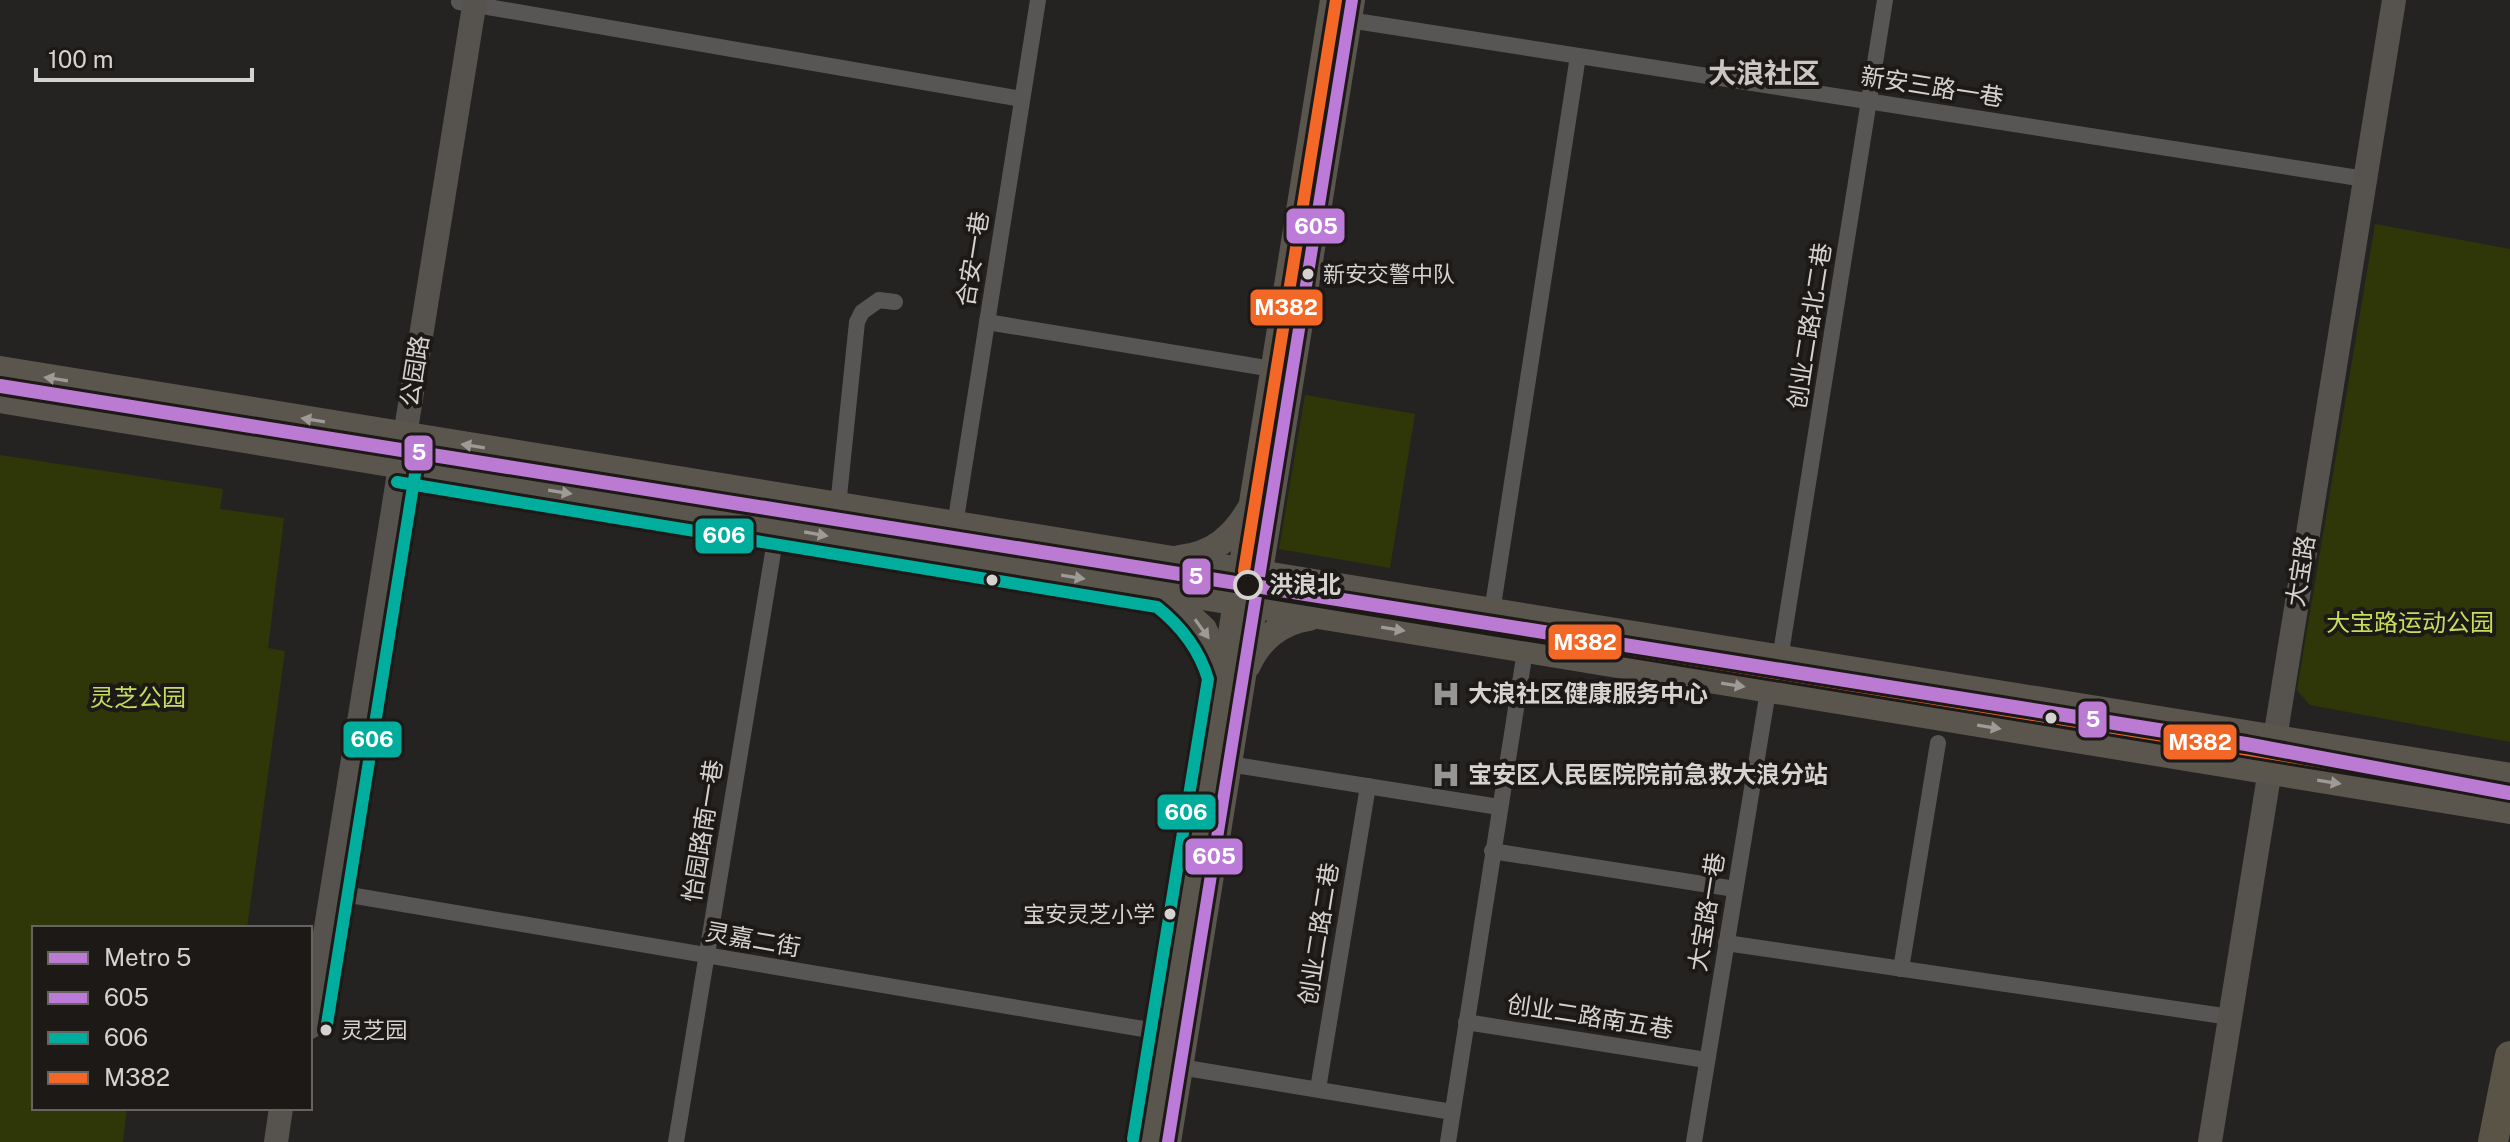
<svg xmlns="http://www.w3.org/2000/svg" width="2510" height="1142" viewBox="0 0 2510 1142" font-family="'Public Sans','Noto Sans SC',sans-serif">
  <rect width="100%" height="100%" fill="#252321"/>
  <!-- green -->
  <g fill="#2f3708">
    <path d="M 2375,224 L 2510,249 L 2510,742 L 2310,705 L 2297,690 Z"/>
    <path d="M 1305,395 L 1415,414 L 1390,568 L 1279,549 Z"/>
    <path d="M 0,455 L 223,489 L 220,509 L 284,518 L 268,648 L 285,651 L 247,928 L 34,928 L 34,1108 L 127,1108 L 123,1142 L 0,1142 Z"/>
  </g>
  <g fill="none" stroke-linecap="round" stroke-linejoin="round">
    <!-- street -->
    <g stroke="#585655" stroke-width="16">
      <path d="M 459,2 L 1022,99"/>
      <path d="M 1349,20 L 2365,179"/>
      <path d="M 987,322 L 1273,369"/>
      <path d="M 838,506 L 857,322 L 862,312 L 879,300 L 895,302"/>
      <path d="M 955,525 L 1038,0"/>
      <path d="M 1492,612 L 1578,56"/>
      <path d="M 1780,659 L 1885,0"/>
      <path d="M 1229,764 L 1499,807"/>
      <path d="M 1492,851 L 1735,889"/>
      <path d="M 332,892 L 1167,1033"/>
      <path d="M 1726,943 L 2230,1017"/>
      <path d="M 1901,969 L 1938,743"/>
      <path d="M 1466,1022 L 1706,1060"/>
      <path d="M 1180,1067 L 1452,1112"/>
      <path d="M 1318,1089 L 1368,786"/>
      <path d="M 676,1142 L 777,528"/>
      <path d="M 1448,1142 L 1525,651"/>
      <path d="M 1694,1142 L 1768,691"/>
    </g>
    <!-- secondary -->
    <g stroke="#56534e" stroke-width="24">
      <path d="M 310,1027 L 475,0"/>
      <path d="M 276,1142 L 281,1108"/>
      <path d="M 2210,1142 L 2394,0"/>
    </g>
    <!-- primary -->
    <g stroke="#5a564e" stroke-width="26">
      <path d="M 0,369 L 2510,776"/>
      <path d="M 0,400 L 2510,811"/>
      <path d="M 1180,558 C 1213,554 1233,537 1249,510"/>
      <path d="M 1164,592 L 1204,629 L 1223,674"/>
      <path d="M 1248,665 C 1259,640 1281,622 1309,618"/>
      <path d="M 1149,1142 L 1333,0"/>
      <path d="M 1168,1142 L 1352,0"/>
    </g>
    <!-- highway -->
    <path stroke="#5a5447" stroke-width="30" d="M 2493,1142 L 2510,1056"/>
    <defs>
      <path id="bus-1" d="M 1168,1142 L 1352,0"/>
      <g id="bus-2">
        <path d="M 397,482 L 1157,607 C 1182,627 1199,649 1208,679 L 1133,1139"/>
        <path d="M 326,1030 L 419,449"/>
      </g>
      <path id="bus-3" d="M 1336,0 L 1244,571 L 1252,588 L 2507,792"/>
    </defs>
    <!-- bus-1 casing -->
    <use href="#bus-1" stroke="#1d1917" stroke-width="18"/>
    <!-- bus-2 casing -->
    <use href="#bus-2" stroke="#1d1917" stroke-width="18"/>
    <!-- bus-3 casing -->
    <use href="#bus-3" stroke="#1d1917" stroke-width="18"/>
    <!-- bus-1 -->
    <use href="#bus-1" stroke="#bd7bd9" stroke-width="12"/>
    <!-- bus-2 -->
    <use href="#bus-2" stroke="#01ad9c" stroke-width="12"/>
    <!-- bus-3 -->
    <use href="#bus-3" stroke="#f36827" stroke-width="12"/>
    <defs>
      <path id="metro-1" d="M 0,386 L 2246,744 L 2510,793"/>
    </defs>
    <!-- metro-1 casing -->
    <use href="#metro-1" stroke="#1d1917" stroke-width="20"/>
    <!-- metro-1 -->
    <use href="#metro-1" stroke="#bc7bd2" stroke-width="14"/>
  </g>
  <!-- one-way arrows -->
  <defs><path id="oneway-solid" d="M-6-.8H1V-3.2L6.5 0L1 3.2V.8H-6Z" transform="scale(2)"/></defs>
  <g fill="#9e9a96">
    <use href="#oneway-solid" transform="translate(56 379) rotate(-171)"/>
    <use href="#oneway-solid" transform="translate(313 420) rotate(-171)"/>
    <use href="#oneway-solid" transform="translate(473 446) rotate(-171)"/>
    <use href="#oneway-solid" transform="translate(560 492) rotate(9)"/>
    <use href="#oneway-solid" transform="translate(816 534) rotate(10)"/>
    <use href="#oneway-solid" transform="translate(1073 577) rotate(9)"/>
    <use href="#oneway-solid" transform="translate(1202 629) rotate(54)"/>
    <use href="#oneway-solid" transform="translate(1393 629) rotate(9)"/>
    <use href="#oneway-solid" transform="translate(1733 685) rotate(9)"/>
    <use href="#oneway-solid" transform="translate(1989 727) rotate(9)"/>
    <use href="#oneway-solid" transform="translate(2329 782) rotate(9)"/>
  </g>
  <!-- icons -->
  <defs>
    <symbol id="hospital-bare" viewBox="-9 -9 18 18"><path d="M-5-5h3v3.5h4V-5h3V5h-3V1.5h-4V5h-3Z" fill="#979593" stroke="#1d1917" stroke-width="2.5" paint-order="stroke"/></symbol>
  </defs>
  <g fill-rule="evenodd">
    <use href="#hospital-bare" x="1426" y="674" width="40" height="40"/>
    <use href="#hospital-bare" x="1426" y="755" width="40" height="40"/>
  </g>
  <!-- markers -->
  <g fill="#d5d2d0" stroke="#1d1917" stroke-width="3">
    <circle cx="1308" cy="274" r="7"/>
    <circle cx="992" cy="580" r="7"/>
    <circle cx="2051" cy="718" r="7"/>
    <circle cx="1170" cy="914" r="7"/>
    <circle cx="326" cy="1030" r="7"/>
  </g>
  <circle fill="#1d1917" stroke="#d5d2d0" stroke-width="4" cx="1248" cy="585" r="13"/>
  <g text-anchor="middle" stroke-width="8" stroke-linejoin="round" paint-order="stroke">
    <!-- bus labels -->
    <g font-size="22" fill="#d5d2d0" stroke="#1d1917" text-anchor="start">
      <text x="1323" y="282">新安交警中队</text>
      <text x="1155" y="922" text-anchor="end">宝安灵芝小学</text>
      <text x="341" y="1038">灵芝园</text>
    </g>
    <!-- street labels -->
    <g font-size="24" fill="#d5d2d0" stroke="#1d1917">
      <text transform="translate(1932 87) rotate(9)" y="8">新安三路一巷</text>
      <text transform="translate(973 259) rotate(-81)" y="8">合安一巷</text>
      <text transform="translate(1810 326) rotate(-81)" y="8">创业二路北二巷</text>
      <text transform="translate(415 371) rotate(-81)" y="8">公园路</text>
      <text transform="translate(2301 571) rotate(-81)" y="8">大宝路</text>
      <text transform="translate(703 831) rotate(-81)" y="8">怡园路南一巷</text>
      <text transform="translate(1707 912) rotate(-81)" y="8">大宝路一巷</text>
      <text transform="translate(1319 934) rotate(-81)" y="8">创业二路二巷</text>
      <text transform="translate(753 940) rotate(10)" y="8">灵嘉二街</text>
      <text transform="translate(1590 1017) rotate(9)" y="8">创业二路南五巷</text>
    </g>
    <!-- stop labels -->
    <g font-size="24" font-weight="bold" fill="#d5d2d0" stroke="#1d1917" text-anchor="start">
      <text x="1269" y="593">洪浪北</text>
    </g>
    <!-- park labels -->
    <g font-size="24" fill="#c5de5b" stroke="#1d1917">
      <text x="2410" y="631">大宝路运动公园</text>
      <text x="138" y="706">灵芝公园</text>
    </g>
    <!-- poi labels -->
    <g font-size="24" font-weight="bold" fill="#d5d2d0" stroke="#1d1917" text-anchor="start">
      <text x="1468" y="702">大浪社区健康服务中心</text>
      <text x="1468" y="783">宝安区人民医院院前急救大浪分站</text>
    </g>
    <!-- quarter labels -->
    <g font-size="28" font-weight="bold" fill="#cbc6c3" stroke="#1d1917">
      <text x="1764" y="83">大浪社区</text>
    </g>
  </g>
  <g stroke="#1d1917" stroke-width="3">
    <rect x="1285" y="207" width="61" height="38" rx="8" fill="#bd7bd9"/>
    <rect x="1249" y="288" width="75" height="39" rx="8" fill="#f36827"/>
    <rect x="403" y="434" width="31" height="38" rx="8" fill="#bc7bd2"/>
    <rect x="694" y="517" width="61" height="38" rx="8" fill="#01ad9c"/>
    <rect x="1181" y="557" width="31" height="39" rx="8" fill="#bc7bd2"/>
    <rect x="1547" y="623" width="76" height="38" rx="8" fill="#f36827"/>
    <rect x="2077" y="700" width="31" height="39" rx="8" fill="#bc7bd2"/>
    <rect x="342" y="720" width="61" height="39" rx="8" fill="#01ad9c"/>
    <rect x="2162" y="723" width="76" height="38" rx="8" fill="#f36827"/>
    <rect x="1156" y="793" width="61" height="38" rx="8" fill="#01ad9c"/>
    <rect x="1184" y="837" width="60" height="39" rx="8" fill="#bd7bd9"/>
  </g>
  <g font-size="22" text-anchor="middle" font-weight="bold" fill="#fff">
    <text x="1316" y="234">605</text>
    <text x="1286" y="315">M382</text>
    <text x="419" y="460">5</text>
    <text x="724" y="543">606</text>
    <text x="1196" y="584">5</text>
    <text x="1585" y="650">M382</text>
    <text x="2093" y="727">5</text>
    <text x="372" y="747">606</text>
    <text x="2200" y="750">M382</text>
    <text x="1186" y="820">606</text>
    <text x="1214" y="864">605</text>
  </g>
  <!-- legend -->
  <rect x="32" y="926" width="280" height="184" fill="#1d1917" stroke="#676361" stroke-width="2"/>
  <rect x="48" y="952" width="40" height="12" fill="#bc7bd2" stroke="#676361" stroke-width="2"/>
  <text x="104" y="966" font-size="24" fill="#d5d2d0">Metro 5</text>
  <rect x="48" y="992" width="40" height="12" fill="#bd7bd9" stroke="#676361" stroke-width="2"/>
  <text x="104" y="1006" font-size="24" fill="#d5d2d0">605</text>
  <rect x="48" y="1032" width="40" height="12" fill="#01ad9c" stroke="#676361" stroke-width="2"/>
  <text x="104" y="1046" font-size="24" fill="#d5d2d0">606</text>
  <rect x="48" y="1072" width="40" height="12" fill="#f36827" stroke="#676361" stroke-width="2"/>
  <text x="104" y="1086" font-size="24" fill="#d5d2d0">M382</text>
  <!-- scale -->
  <path d="M36 68v12h216v-12" fill="none" stroke="#d5d2d0" stroke-width="4"/>
  <text x="48" y="68" font-size="24" fill="#d5d2d0" stroke="#1d1917" stroke-width="6" paint-order="stroke">100 m</text>
</svg>
